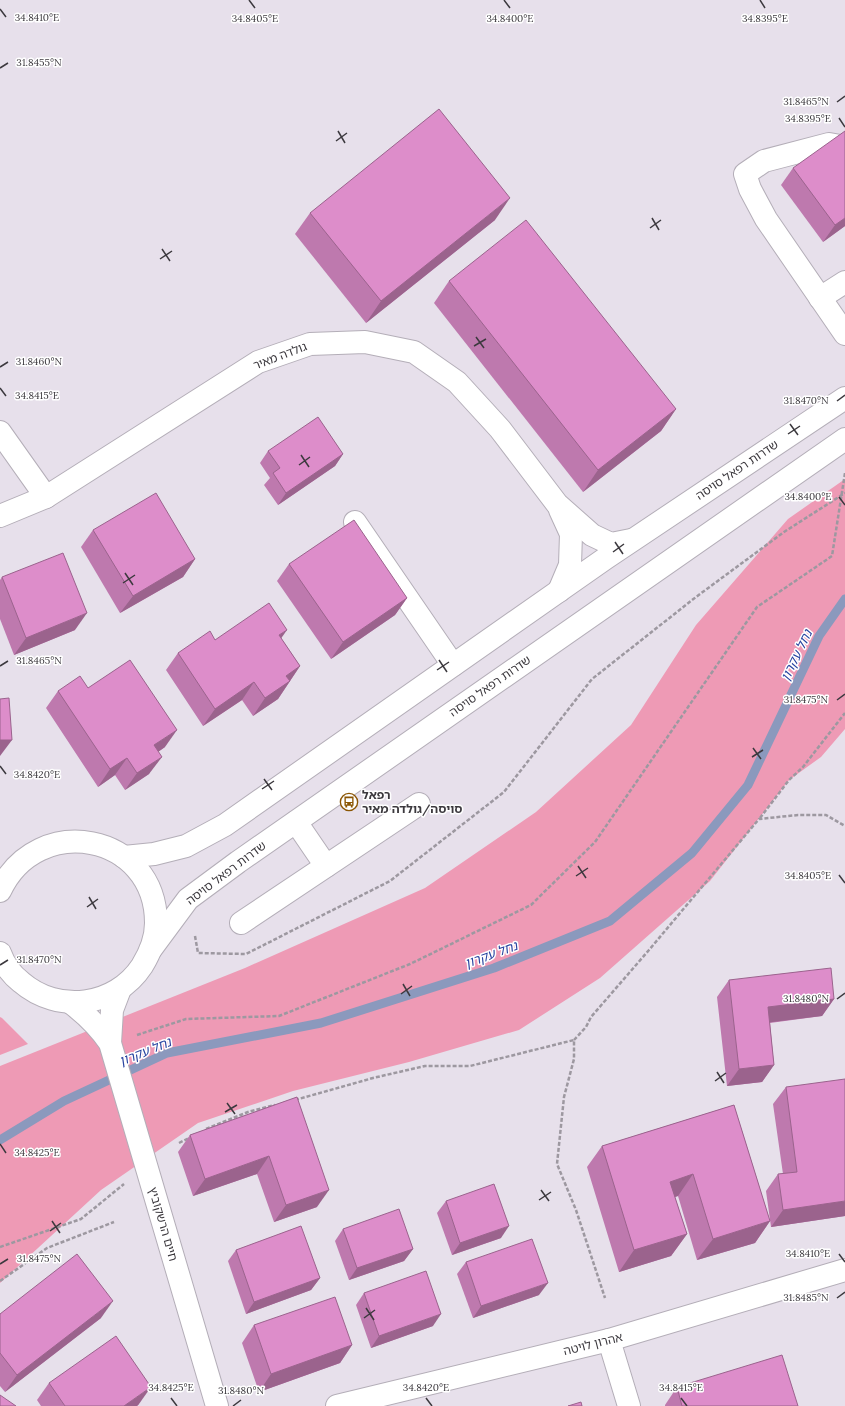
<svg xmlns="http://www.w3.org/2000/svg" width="845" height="1406" viewBox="0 0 845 1406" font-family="Lora,'Noto Sans Hebrew',serif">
  <rect width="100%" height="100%" fill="#e7e0eb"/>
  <!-- green -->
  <g fill="#ee9ab5">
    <path d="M 845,479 L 845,729 L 821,757 L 789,780 L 710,881 L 600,978 L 519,1030 L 409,1062 L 293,1091 L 198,1123 L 101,1190 L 0,1283 L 0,1066 L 245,968 L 425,888 L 536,812 L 631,725 L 696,625 L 788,519 Z"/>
    <path d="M 0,1017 L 2,1018 L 28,1044 L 0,1055 Z"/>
  </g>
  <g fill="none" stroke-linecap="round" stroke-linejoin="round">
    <!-- stream -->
    <path stroke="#8b99bd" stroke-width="9" d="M 0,1140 L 64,1101 L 167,1053 L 321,1023 L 494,968 L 610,921 L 692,853 L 748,785 L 819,636 L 845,599"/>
    <defs>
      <g id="minor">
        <path d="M 845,147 L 829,144 L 764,161 L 745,174 L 750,189 L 766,219 L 845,334"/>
        <path d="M 820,298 L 845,282"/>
        <path d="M 0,432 L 46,497"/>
        <path d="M 0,516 L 46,497 L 258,362 L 310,344 L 365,342 L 414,352 L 457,382 L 500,429 L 557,504 L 592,535 L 611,544 L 631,540"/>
        <path d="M 355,522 L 453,665"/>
        <path d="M 559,591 L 570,565 L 571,534 L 560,510"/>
        <path d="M 296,822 L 326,866"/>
        <path d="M 124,857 L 154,854 L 186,846 L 225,825 L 606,558 L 845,398"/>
        <path d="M 0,891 C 37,811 156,833 156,923 C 156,938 150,953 142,966 C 115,1007 58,1014 21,982 C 12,975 4,964 0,953"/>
        <path d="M 241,923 L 419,804"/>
        <path d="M 151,949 L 188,899 L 238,862 L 845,439"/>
        <path d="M 71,1003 C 87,1015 99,1027 110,1043 L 217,1406"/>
        <path d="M 110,1043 L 112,1010 L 120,989"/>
        <path d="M 609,1340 L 629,1406"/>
        <path d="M 337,1406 L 609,1340 L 845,1270"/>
      </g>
    </defs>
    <!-- minor casing -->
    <use href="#minor" stroke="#b4aeb8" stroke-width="24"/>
    <!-- path -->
    <g stroke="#9d98a0" stroke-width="2.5" stroke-dasharray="4 2" stroke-linecap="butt">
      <path d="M 760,818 L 789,780 L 803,767 L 845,713"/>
      <path d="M 195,936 L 198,953 L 246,954 L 390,881 L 504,792 L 592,679 L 696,597 L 784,532 L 845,493"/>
      <path d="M 137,1035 L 186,1019 L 279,1016 L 410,964 L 531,905 L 595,842 L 757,607 L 832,556 L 845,473"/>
      <path d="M 574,1040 L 586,1027 L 591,1017 L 649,950 L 759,819 L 798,815 L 826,815 L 845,826"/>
      <path d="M 295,1100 L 373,1078 L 425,1066 L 470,1066 L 574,1040 L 574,1059 L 564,1097 L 557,1164 L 576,1210 L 605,1298"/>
      <path d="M 206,1129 L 248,1112 L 275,1105"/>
      <path d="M 179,1143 L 189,1138"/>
      <path d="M 0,1247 L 81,1219 L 124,1184"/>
      <path d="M 0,1281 L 47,1248 L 114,1222"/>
    </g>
    <!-- minor -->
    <use href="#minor" stroke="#fff" stroke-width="22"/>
  </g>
  <!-- wall -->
  <g fill="#be79ae">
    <path d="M 793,168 L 845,226 L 823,242 L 781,185 Z"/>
    <path d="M 310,213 L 495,220 L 366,323 L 295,234 Z"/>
    <path d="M 449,281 L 676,409 L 661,431 L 583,492 L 434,303 Z"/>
    <path d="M 268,451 L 343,454 L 335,466 L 278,505 L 264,485 L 270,478 L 260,463 Z"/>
    <path d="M 93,530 L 195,559 L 183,577 L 120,613 L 81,547 Z"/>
    <path d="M 289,564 L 407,598 L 395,615 L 331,659 L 277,581 Z"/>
    <path d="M 2,577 L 75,630 L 14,655 L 0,619 L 0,580 Z"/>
    <path d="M 281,638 L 300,666 L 278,699 L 253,716 L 242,700 L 203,726 L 166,670 L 178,653 L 215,640 Z"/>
    <path d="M 88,688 L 165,747 L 158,752 L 149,774 L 125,790 L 115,775 L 98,787 L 46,708 L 58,691 Z"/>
    <path d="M 729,980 L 834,999 L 822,1016 L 770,1023 L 774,1065 L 762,1082 L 727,1086 L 717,997 Z"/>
    <path d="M 786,1087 L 845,1216 L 771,1227 L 766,1191 L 778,1174 L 783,1174 L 773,1104 Z"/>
    <path d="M 297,1097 L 317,1207 L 274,1222 L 257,1174 L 193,1196 L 178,1152 L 190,1135 Z"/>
    <path d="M 734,1105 L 770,1221 L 755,1243 L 697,1260 L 678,1196 L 675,1197 L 687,1234 L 671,1256 L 619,1272 L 587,1167 L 602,1146 Z"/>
    <path d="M 446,1201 L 501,1238 L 452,1255 L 437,1213 Z"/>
    <path d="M 343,1229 L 413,1249 L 404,1261 L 349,1280 L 335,1241 Z"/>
    <path d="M 236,1250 L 320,1278 L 311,1290 L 246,1314 L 228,1261 Z"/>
    <path d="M 466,1262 L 539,1295 L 473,1318 L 457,1274 Z"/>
    <path d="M 364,1293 L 433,1326 L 371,1348 L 356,1305 Z"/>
    <path d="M 0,1314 L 101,1318 L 5,1392 L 0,1386 Z"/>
    <path d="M 254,1325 L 352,1345 L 340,1363 L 259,1392 L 242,1343 Z"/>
    <path d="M 49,1383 L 139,1404 L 137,1406 L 41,1406 L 37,1400 Z"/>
    <path d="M 677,1387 L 798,1406 L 665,1406 L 665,1405 Z"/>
  </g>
  <!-- shaded-wall -->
  <g fill="#9b638d">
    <path d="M 510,198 L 495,220 L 366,323 L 381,301 Z"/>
    <path d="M 845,218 L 845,226 L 823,242 L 835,225 Z"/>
    <path d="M 676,409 L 661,431 L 583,492 L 598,470 Z"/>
    <path d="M 343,454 L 335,466 L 278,505 L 286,493 Z"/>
    <path d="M 195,559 L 183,577 L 120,613 L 133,596 Z"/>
    <path d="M 407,598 L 395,615 L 331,659 L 343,642 Z"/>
    <path d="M 87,613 L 75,630 L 14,655 L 26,638 Z"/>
    <path d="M 287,630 L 275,647 L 279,635 Z"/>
    <path d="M 300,666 L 278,699 L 253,716 L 265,698 L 286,676 Z"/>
    <path d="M 254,682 L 242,700 L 203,726 L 215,709 Z"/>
    <path d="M 177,730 L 165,747 L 142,763 L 154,745 Z"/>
    <path d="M 0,740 L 12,740 L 0,756 Z"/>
    <path d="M 162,757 L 149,774 L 125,790 L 137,773 Z"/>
    <path d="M 127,758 L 115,775 L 98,787 L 110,769 Z"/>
    <path d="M 834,999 L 822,1016 L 756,1024 L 768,1007 Z"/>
    <path d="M 774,1065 L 762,1082 L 727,1086 L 739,1069 Z"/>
    <path d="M 269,1156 L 257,1174 L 193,1196 L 205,1179 Z"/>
    <path d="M 693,1174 L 678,1196 L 655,1203 L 670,1182 Z"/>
    <path d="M 329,1190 L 317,1207 L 274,1222 L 286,1205 Z"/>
    <path d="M 845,1201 L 845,1216 L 771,1227 L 783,1210 Z"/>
    <path d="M 770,1221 L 755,1243 L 697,1260 L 713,1239 Z"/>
    <path d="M 509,1226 L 501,1238 L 452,1255 L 460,1243 Z"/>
    <path d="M 687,1234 L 671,1256 L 619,1272 L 634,1250 Z"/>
    <path d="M 413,1249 L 404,1261 L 349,1280 L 357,1268 Z"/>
    <path d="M 320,1278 L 311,1290 L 246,1314 L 254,1302 Z"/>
    <path d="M 548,1283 L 539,1295 L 473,1318 L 481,1306 Z"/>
    <path d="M 113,1301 L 101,1318 L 5,1392 L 17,1375 Z"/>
    <path d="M 441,1314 L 433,1326 L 371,1348 L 379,1336 Z"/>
    <path d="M 352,1345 L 340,1363 L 259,1392 L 271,1374 Z"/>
    <path d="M 151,1387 L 139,1404 L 137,1406 L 124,1406 Z"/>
  </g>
  <!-- building -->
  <g fill="#dd8dca" stroke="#9b638d">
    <path d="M 439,109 L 510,198 L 381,301 L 310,213 Z"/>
    <path d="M 845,131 L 845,218 L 835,225 L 793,168 Z"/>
    <path d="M 526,220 L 676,409 L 598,470 L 449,281 Z"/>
    <path d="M 318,417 L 343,454 L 286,493 L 273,473 L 280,468 L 268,451 Z"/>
    <path d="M 156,493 L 195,559 L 133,596 L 93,530 Z"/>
    <path d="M 354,520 L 407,598 L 343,642 L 289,564 Z"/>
    <path d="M 63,553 L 87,613 L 26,638 L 2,577 Z"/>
    <path d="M 269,603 L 287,630 L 279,635 L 300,666 L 286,676 L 290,681 L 265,698 L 254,682 L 215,709 L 178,653 L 210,631 L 215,640 Z"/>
    <path d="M 130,660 L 177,730 L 154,745 L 162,757 L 137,773 L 127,758 L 110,769 L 58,691 L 80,676 L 88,688 Z"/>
    <path d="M 9,698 L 12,740 L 0,740 L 0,699 Z"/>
    <path d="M 831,968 L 834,999 L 768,1007 L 774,1065 L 739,1069 L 729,980 Z"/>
    <path d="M 845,1079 L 845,1201 L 783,1210 L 778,1174 L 797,1172 L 786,1087 Z"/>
    <path d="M 297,1097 L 329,1190 L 286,1205 L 269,1156 L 205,1179 L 190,1135 Z"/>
    <path d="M 734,1105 L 770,1221 L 713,1239 L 693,1174 L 670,1182 L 687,1234 L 634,1250 L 602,1146 Z"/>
    <path d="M 494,1184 L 509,1226 L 460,1243 L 446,1201 Z"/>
    <path d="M 399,1209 L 413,1249 L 357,1268 L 343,1229 Z"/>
    <path d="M 301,1226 L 320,1278 L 254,1302 L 236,1250 Z"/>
    <path d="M 532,1239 L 548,1283 L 481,1306 L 466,1262 Z"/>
    <path d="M 77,1254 L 113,1301 L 17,1375 L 0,1353 L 0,1314 Z"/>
    <path d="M 426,1271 L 441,1314 L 379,1336 L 364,1293 Z"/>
    <path d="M 335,1297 L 352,1345 L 271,1374 L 254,1325 Z"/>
    <path d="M 116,1336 L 151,1387 L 124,1406 L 65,1406 L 49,1383 Z"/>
    <path d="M 782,1355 L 798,1406 L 682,1406 L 677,1387 Z"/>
    <path d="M 0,1395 L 16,1406 L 0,1406 Z"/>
    <path d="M 581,1402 L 582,1406 L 568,1406 Z"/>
  </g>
  <!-- ticks -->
  <path fill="none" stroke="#3c393e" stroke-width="1.5" d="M 249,0 L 255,8M 504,0 L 510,8M 760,0 L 765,8M 0,9 L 6,17M 0,68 L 8,63M 837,102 L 845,96M 839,118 L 845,127M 338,131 L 345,143M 336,141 L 347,133M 652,218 L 659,230M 650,228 L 661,220M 162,249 L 170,261M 160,259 L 172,251M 476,337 L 484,348M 474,346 L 486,339M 0,367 L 8,362M 0,388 L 6,396M 837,401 L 845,395M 790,424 L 798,435M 788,434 L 800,426M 301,455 L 309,467M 299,465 L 310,457M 839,497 L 845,505M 615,542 L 623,554M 613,552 L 624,544M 125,573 L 133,585M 123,583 L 135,575M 439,660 L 447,672M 0,666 L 8,661M 437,670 L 449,662M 837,700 L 845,694M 753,748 L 761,759M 752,757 L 763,750M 0,766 L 6,774M 264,779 L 272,790M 262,789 L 274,781M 578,866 L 586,878M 839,875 L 845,883M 576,876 L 588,868M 89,897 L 96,909M 87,907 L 98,899M 0,965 L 8,960M 403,984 L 410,996M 401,994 L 412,986M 837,999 L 845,993M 717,1072 L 724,1083M 715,1081 L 726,1073M 227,1103 L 235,1114M 225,1112 L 237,1105M 0,1144 L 6,1153M 541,1190 L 549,1201M 539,1200 L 551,1192M 52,1221 L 60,1233M 50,1231 L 61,1223M 839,1254 L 845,1262M 0,1264 L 8,1259M 837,1298 L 845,1292M 366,1308 L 374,1320M 364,1318 L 375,1310M 171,1398 L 177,1406M 426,1398 L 432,1406M 681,1398 L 687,1406M 233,1406 L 241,1400"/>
  <!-- icons -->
  <defs>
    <symbol id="bus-ring" viewBox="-11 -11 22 22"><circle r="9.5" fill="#fff" stroke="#8b5604" stroke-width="1.5"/><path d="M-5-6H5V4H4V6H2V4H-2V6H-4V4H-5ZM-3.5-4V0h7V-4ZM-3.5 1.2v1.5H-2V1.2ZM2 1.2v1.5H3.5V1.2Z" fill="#8b5604"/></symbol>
  </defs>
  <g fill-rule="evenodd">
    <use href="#bus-ring" x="339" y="792" width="20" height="20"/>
  </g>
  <g text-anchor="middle" stroke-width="3" stroke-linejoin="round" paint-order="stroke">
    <!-- street labels -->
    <g font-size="12" fill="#3c393e" stroke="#fff">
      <text transform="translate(280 356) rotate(-21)" y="4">גולדה מאיר</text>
      <text transform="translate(737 470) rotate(-34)" y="4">שדרות רפאל סויסה</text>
      <text transform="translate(490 686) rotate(-35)" y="4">שדרות רפאל סויסה</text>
      <text transform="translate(226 873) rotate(-37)" y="4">שדרות רפאל סויסה</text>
      <text transform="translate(163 1224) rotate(74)" y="4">חיים הרשקוביץ</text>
      <text transform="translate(593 1344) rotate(-14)" y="4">אהרון לויטה</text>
    </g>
    <!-- poi labels -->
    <g font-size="12" font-weight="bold" fill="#3c393e" stroke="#fff" text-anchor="start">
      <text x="362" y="799">רפאל<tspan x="362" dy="14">סויסה/גולדה מאיר</tspan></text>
    </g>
    <!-- water labels -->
    <g font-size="13" font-style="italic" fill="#2844a0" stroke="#fff">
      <text transform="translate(796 655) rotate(-64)" y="5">נחל עקרון</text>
      <text transform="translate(491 954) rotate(-20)" y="5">נחל עקרון</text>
      <text transform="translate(145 1051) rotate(-22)" y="5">נחל עקרון</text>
    </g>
  </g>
  <g font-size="10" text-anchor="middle" fill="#3c393e" stroke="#fff" stroke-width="3" stroke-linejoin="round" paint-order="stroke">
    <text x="37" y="21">34.8410°E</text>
    <text x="255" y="22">34.8405°E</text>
    <text x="510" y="22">34.8400°E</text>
    <text x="765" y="22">34.8395°E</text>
    <text x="39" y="66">31.8455°N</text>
    <text x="806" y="105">31.8465°N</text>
    <text x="808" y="122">34.8395°E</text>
    <text x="39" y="365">31.8460°N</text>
    <text x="37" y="399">34.8415°E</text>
    <text x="806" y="404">31.8470°N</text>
    <text x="808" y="500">34.8400°E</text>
    <text x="39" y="664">31.8465°N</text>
    <text x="806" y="703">31.8475°N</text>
    <text x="37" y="778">34.8420°E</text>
    <text x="808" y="879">34.8405°E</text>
    <text x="39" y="963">31.8470°N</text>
    <text x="806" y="1002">31.8480°N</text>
    <text x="37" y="1156">34.8425°E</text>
    <text x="808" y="1257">34.8410°E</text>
    <text x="39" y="1262">31.8475°N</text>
    <text x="806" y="1301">31.8485°N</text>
    <text x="171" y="1391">34.8425°E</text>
    <text x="426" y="1391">34.8420°E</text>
    <text x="681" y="1391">34.8415°E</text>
    <text x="241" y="1394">31.8480°N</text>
  </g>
</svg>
